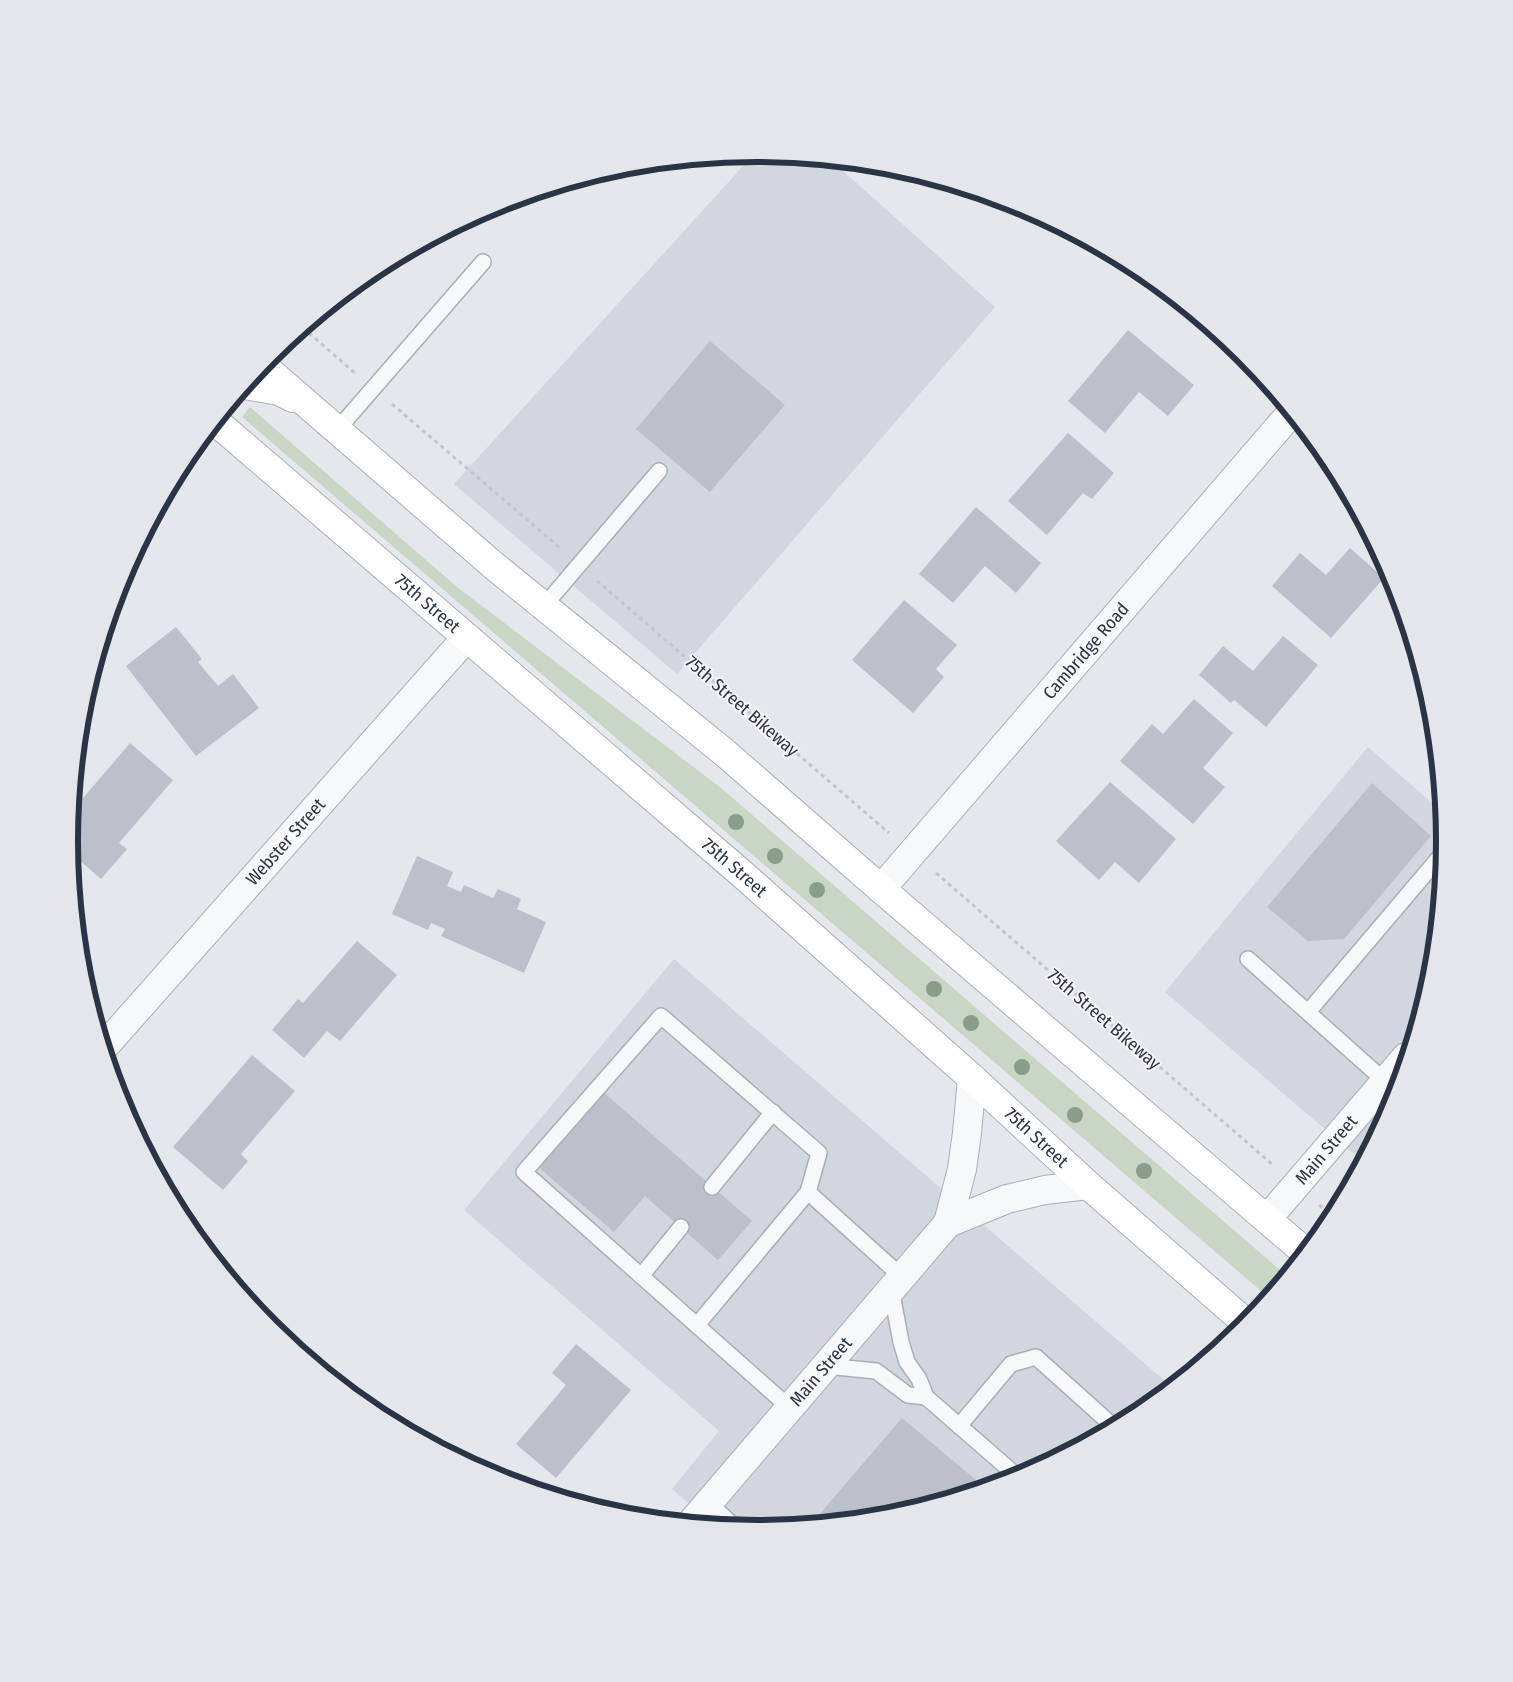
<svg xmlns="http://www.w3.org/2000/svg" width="1513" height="1682" viewBox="0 0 1513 1682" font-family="'Fira Sans Condensed',sans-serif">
  <rect width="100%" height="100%" fill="#e4e7ec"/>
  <!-- built -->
  <g fill="#d2d6de">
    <path d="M 754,154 L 832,161 L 995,307 L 677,674 L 454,484 Z"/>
    <path d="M 329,307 L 296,344 L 290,339 Z"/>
    <path d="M 1368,747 L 1441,811 L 1444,841 L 1431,975 L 1392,1104 L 1362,1161 L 1165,992 Z"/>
    <path d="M 674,959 L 1171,1386 L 1138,1413 L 1019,1477 L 890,1516 L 756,1529 L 714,1525 L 672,1489 L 719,1431 L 464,1210 Z"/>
  </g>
  <!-- green -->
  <path fill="#c9d6c5" d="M 250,407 L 457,587 L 721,788 L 1286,1275 L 1268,1297 L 242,417 Z"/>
  <!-- building -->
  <g fill="#bbc0ca">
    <path d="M 1128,330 L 1194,385 L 1168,416 L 1139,392 L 1105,433 L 1068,401 Z"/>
    <path d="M 710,341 L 785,405 L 710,492 L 636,429 Z"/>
    <path d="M 1068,433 L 1114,473 L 1092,499 L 1083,493 L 1047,535 L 1008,501 Z"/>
    <path d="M 976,507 L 1041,563 L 1016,593 L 985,566 L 953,603 L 919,574 Z"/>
    <path d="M 1350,548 L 1384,578 L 1331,638 L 1272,586 L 1300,553 L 1326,575 Z"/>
    <path d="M 904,600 L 957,645 L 936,669 L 944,677 L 913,713 L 852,660 Z"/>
    <path d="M 176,627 L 202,659 L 198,662 L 218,686 L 233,674 L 259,708 L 196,756 L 126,666 Z"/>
    <path d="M 1283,636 L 1318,665 L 1266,727 L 1234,700 L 1231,703 L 1199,675 L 1223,646 L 1253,671 Z"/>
    <path d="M 1194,699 L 1233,733 L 1203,768 L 1225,787 L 1193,824 L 1120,761 L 1152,724 L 1163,734 Z"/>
    <path d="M 130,743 L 173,780 L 119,843 L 127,849 L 101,879 L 70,852 L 69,841 L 72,811 Z"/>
    <path d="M 1110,782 L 1176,839 L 1139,883 L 1115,862 L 1099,880 L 1056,841 Z"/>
    <path d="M 1372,783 L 1431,836 L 1344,939 L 1308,941 L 1267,907 Z"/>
    <path d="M 417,856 L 453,872 L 447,886 L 461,892 L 464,885 L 493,898 L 498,889 L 521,899 L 517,909 L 546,922 L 524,973 L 441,936 L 445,929 L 431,923 L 428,930 L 392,914 Z"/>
    <path d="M 357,941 L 397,975 L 340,1041 L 327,1031 L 304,1058 L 272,1030 L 298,999 L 303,1003 Z"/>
    <path d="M 252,1055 L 295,1091 L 241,1154 L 248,1161 L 223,1190 L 173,1147 Z"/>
    <path d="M 602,1091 L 752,1221 L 718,1260 L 645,1196 L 614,1232 L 537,1166 Z"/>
    <path d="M 576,1344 L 631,1390 L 556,1478 L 516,1444 L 566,1385 L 552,1373 Z"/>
    <path d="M 902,1418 L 976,1480 L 966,1493 L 890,1516 L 812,1523 Z"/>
  </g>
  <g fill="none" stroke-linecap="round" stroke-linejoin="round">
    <defs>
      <g id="lane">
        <path d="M 337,430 L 483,262"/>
        <path d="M 544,606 L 659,471"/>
        <path d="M 1248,959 L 1396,1091"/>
        <path d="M 1308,1012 L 1443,853"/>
        <path d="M 712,1187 L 773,1112"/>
        <path d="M 641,1276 L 681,1227"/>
        <path d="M 891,1289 L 901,1342 L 907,1362 L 919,1379 L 926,1397 L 1018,1477"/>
        <path d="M 697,1325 L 808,1192"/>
        <path d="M 826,1366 L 876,1371 L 908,1395 L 926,1397"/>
        <path d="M 790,1408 L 524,1172 L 661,1016 L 819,1153 L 808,1192 L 902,1277"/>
        <path d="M 959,1426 L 1011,1364 L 1036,1357 L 1113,1426"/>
        <path d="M 709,1503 L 735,1527"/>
      </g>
      <g id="street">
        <path id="s1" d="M 881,889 L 1291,413"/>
        <path id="s2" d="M 104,1047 L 466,638"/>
        <path id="s3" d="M 1267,1219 L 1406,1057"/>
        <path d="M 948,1223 L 962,1169 L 967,1133 L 972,1078"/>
        <path id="s4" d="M 692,1522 L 948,1223 L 1007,1199 L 1045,1190 L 1088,1185"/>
      </g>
      <g id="secondary">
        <path d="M 262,365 L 493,565 L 725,753 L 881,889 L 1305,1252"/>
        <path d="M 245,385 L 279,391 L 293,398"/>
        <path id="s5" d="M 215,421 L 741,873 L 972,1078 L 1088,1185 L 1246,1323"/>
      </g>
    </defs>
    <!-- lane casing -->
    <use href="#lane" stroke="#a9aeb7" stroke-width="18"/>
    <!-- street casing -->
    <use href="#street" stroke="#a9aeb7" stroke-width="30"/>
    <!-- secondary casing -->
    <use href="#secondary" stroke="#a9aeb7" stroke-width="30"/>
    <!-- path -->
    <g stroke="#c2c5cb" stroke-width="3" stroke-dasharray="4 4" stroke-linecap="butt">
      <path d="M 303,328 L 355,373"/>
      <path d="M 392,404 L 560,548"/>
      <path d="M 597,581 L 889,833"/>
      <path d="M 936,873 L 1273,1165"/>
      <path d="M 1319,1205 L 1332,1216"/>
    </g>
    <!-- lane -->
    <use href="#lane" stroke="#f7f8fa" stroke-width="15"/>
    <!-- street -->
    <use href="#street" stroke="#f7f8fa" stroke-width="28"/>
    <!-- secondary -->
    <use href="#secondary" stroke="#fff" stroke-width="28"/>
  </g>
  <!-- trees -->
  <g fill="#899d89">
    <circle cx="736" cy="822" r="8"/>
    <circle cx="775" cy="856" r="8"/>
    <circle cx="817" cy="890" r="8"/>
    <circle cx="934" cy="989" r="8"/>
    <circle cx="971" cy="1023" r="8"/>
    <circle cx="1022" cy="1067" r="8"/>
    <circle cx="1075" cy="1115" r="8"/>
    <circle cx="1144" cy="1171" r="8"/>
  </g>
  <g text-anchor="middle" stroke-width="4" stroke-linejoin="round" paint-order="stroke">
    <!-- street labels -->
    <g font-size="18" fill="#2b3445" stroke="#f4f6f9">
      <text dy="6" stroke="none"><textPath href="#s5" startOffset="280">75th Street</textPath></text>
      <text dy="6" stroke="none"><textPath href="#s1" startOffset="314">Cambridge Road</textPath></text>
      <text transform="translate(742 706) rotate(41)" y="6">75th Street Bikeway</text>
      <text dy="6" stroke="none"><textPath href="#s2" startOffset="274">Webster Street</textPath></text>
      <text dy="6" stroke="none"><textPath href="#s5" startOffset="685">75th Street</textPath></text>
      <text transform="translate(1104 1019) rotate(41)" y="6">75th Street Bikeway</text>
      <text dy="6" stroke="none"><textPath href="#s5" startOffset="1090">75th Street</textPath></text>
      <text dy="6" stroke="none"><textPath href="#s3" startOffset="91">Main Street</textPath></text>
      <text dy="6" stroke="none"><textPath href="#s4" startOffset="198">Main Street</textPath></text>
    </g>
  </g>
  <!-- crop -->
  <path d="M0 0H1513V1682H0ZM78 841a679 679 0 1 1 1358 0a679 679 0 1 1-1358 0Z" fill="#e4e6eb" fill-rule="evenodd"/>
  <path fill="none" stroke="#2b3445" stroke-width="6" d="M78 841a679 679 0 1 1 1358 0a679 679 0 1 1-1358 0Z"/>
</svg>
